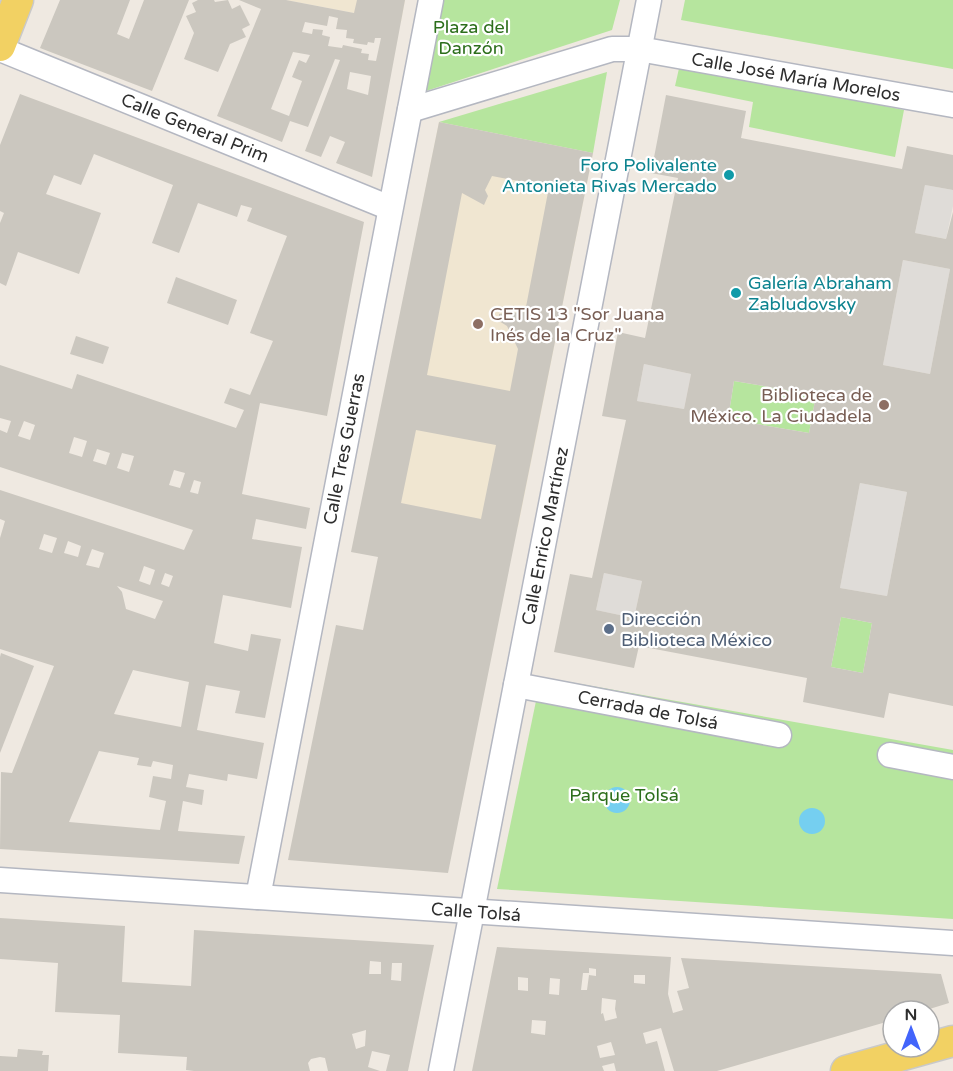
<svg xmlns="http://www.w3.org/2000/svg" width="953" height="1071" viewBox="0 0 953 1071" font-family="'Varela Round',sans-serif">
  <rect width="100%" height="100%" fill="#efe9e1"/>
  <!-- education -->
  <g fill="#f0e6d1">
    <path d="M 286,0 L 405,0 L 401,22 Z"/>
    <path d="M 439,122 L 593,153 L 518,527 L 364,496 Z"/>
  </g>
  <!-- green -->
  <g fill="#b6e59e">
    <path d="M 442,0 L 620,0 L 612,30 L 423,92 Z"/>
    <path d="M 685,0 L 953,0 L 953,69 L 681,20 Z"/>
    <path d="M 680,64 L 904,110 L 895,157 L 749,127 L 753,102 L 675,86 Z"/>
    <path d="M 607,72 L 593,153 L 439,122 Z"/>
    <path d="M 734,381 L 816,395 L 809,433 L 728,419 Z"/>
    <path d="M 841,617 L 872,623 L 863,673 L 831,667 Z"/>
    <path d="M 541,677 L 953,750 L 953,919 L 497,889 Z"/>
  </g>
  <!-- plaza -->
  <g fill="#dfdcd8">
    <path d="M 925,185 L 953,190 L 953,206 L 946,239 L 915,233 Z"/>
    <path d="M 903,260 L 950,269 L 930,374 L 883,365 Z"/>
    <path d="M 644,364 L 691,374 L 684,409 L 637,401 Z"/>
    <path d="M 860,483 L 907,492 L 887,596 L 840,588 Z"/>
    <path d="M 604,573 L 642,581 L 634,618 L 596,610 Z"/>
  </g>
  <!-- water -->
  <g fill="#75cff0">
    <circle cx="617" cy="800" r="13"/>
    <circle cx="812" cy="821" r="13"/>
  </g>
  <!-- building -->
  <g fill="#cbc7bf" fill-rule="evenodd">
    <path d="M 60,0 L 130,0 L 117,34 L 129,39 L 144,0 L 189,0 L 152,91 L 40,48 Z"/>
    <path d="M 198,0 L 214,0 L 215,2 L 228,0 L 232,9 L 240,5 L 250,25 L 242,29 L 246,37 L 230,44 L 218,72 L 184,59 L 194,33 L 186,16 L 196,12 L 192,3 Z"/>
    <path d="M 239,0 L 286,0 L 354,13 L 357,0 L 405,0 L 372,177 L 336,163 L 345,142 L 330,136 L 321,157 L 305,151 L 340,60 L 335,59 L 308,127 L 290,121 L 282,142 L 217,116 L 261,9 ZM 329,16 L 338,18 L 336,29 L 347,30 L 346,38 L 354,39 L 353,43 L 367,45 L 368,42 L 374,43 L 375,38 L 381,38 L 376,61 L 368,60 L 369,54 L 361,53 L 362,49 L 343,45 L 342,48 L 328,46 L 330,37 L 322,35 L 323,30 L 313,29 L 312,34 L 302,32 L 305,22 L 327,26 ZM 293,52 L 310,55 L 306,63 L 299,60 L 292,77 L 302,81 L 289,116 L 271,109 ZM 350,72 L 371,76 L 368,95 L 347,89 Z"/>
    <path d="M 20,94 L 364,222 L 327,416 L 260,403 L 242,494 L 310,508 L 306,529 L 256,519 L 252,539 L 302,547 L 291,608 L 223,595 L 214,643 L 248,651 L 251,634 L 281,639 L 265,718 L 235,713 L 240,691 L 206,685 L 197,730 L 264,743 L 257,779 L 228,774 L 227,781 L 189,774 L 186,787 L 204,790 L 202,805 L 183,801 L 178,831 L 245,836 L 239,864 L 0,849 L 1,772 L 12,773 L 54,666 L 0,649 L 0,538 L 5,521 L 0,519 L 0,490 L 184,550 L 193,530 L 0,467 L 0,430 L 7,433 L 11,421 L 0,418 L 0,365 L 72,389 L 77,374 L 236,428 L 244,410 L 224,403 L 230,388 L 250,395 L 273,341 L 250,333 L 287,236 L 247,221 L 252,208 L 241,205 L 237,217 L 198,203 L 179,253 L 152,243 L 173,185 L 94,154 L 81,185 L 54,175 L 46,194 L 101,213 L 79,274 L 18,252 L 6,286 L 0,283 L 0,223 L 4,213 L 0,211 L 0,145 ZM 24,421 L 35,425 L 30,440 L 18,436 ZM 74,437 L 87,441 L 82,457 L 69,453 ZM 97,449 L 110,453 L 106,465 L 93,461 ZM 122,453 L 134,456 L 129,472 L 117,468 ZM 174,470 L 185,473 L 180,488 L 169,485 ZM 194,480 L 201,482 L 198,494 L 190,492 ZM 44,534 L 57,538 L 52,553 L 39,549 ZM 68,541 L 81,546 L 78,557 L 64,553 ZM 92,549 L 104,553 L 99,568 L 86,565 ZM 144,566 L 155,570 L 150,585 L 139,581 ZM 165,573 L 173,576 L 169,587 L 161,584 ZM 117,586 L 163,601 L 155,619 L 126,609 L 122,592 ZM 133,670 L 189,682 L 181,727 L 114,714 ZM 99,751 L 139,758 L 137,765 L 151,767 L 153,761 L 173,765 L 171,779 L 153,776 L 149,797 L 166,801 L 160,830 L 69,822 Z"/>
    <path d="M 666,95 L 746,111 L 741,138 L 902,169 L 907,146 L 953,155 L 953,190 L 925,185 L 915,233 L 946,239 L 953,212 L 953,706 L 889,693 L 884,718 L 803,702 L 807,678 L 639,646 L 634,668 L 554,652 L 570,574 L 592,578 L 626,420 L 602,416 L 618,332 L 645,338 L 678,178 L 651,173 ZM 903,260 L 950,269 L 930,374 L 883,365 ZM 644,364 L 691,374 L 684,409 L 637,401 ZM 734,381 L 816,395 L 809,433 L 728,419 ZM 860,483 L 907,492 L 887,596 L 840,588 ZM 604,573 L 642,581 L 634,618 L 596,610 ZM 841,617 L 872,623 L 863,673 L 831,667 Z"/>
    <path d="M 439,122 L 593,153 L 448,873 L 288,860 L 336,625 L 363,630 L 378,557 L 351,552 ZM 492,176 L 549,187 L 525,312 L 499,314 L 499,321 L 507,326 L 518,349 L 510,391 L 427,375 L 462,193 L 484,205 L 488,196 L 485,190 ZM 416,430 L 496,445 L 481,519 L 401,503 Z"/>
    <path d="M 176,277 L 237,300 L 228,325 L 167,303 Z"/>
    <path d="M 76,336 L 109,347 L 103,364 L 70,354 Z"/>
    <path d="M 1,653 L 34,666 L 0,753 L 0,657 Z"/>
    <path d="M 0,918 L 125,926 L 122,982 L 191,986 L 194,930 L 434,945 L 408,1071 L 386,1071 L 390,1055 L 372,1051 L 368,1067 L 380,1071 L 328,1071 L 325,1058 L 320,1057 L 311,1059 L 308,1063 L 310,1071 L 194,1071 L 186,1070 L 187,1057 L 118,1053 L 120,1015 L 55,1012 L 58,963 L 0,959 ZM 370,961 L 381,962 L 381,974 L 369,974 ZM 392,963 L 402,963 L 401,981 L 391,980 ZM 366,1030 L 365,1046 L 356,1049 L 352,1034 Z"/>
    <path d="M 497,947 L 671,957 L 668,994 L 673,1013 L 683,1010 L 677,991 L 689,988 L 681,958 L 941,974 L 949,1003 L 923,1011 L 893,1011 L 893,1020 L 717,1071 L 674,1071 L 661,1028 L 643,1033 L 646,1044 L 657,1041 L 665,1071 L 616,1071 L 614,1063 L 602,1066 L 604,1071 L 472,1071 ZM 589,968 L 596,969 L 596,976 L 589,975 L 587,990 L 581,990 L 583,973 L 589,973 ZM 634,975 L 645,975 L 645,984 L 634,983 ZM 518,977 L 528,978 L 528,991 L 518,990 ZM 550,978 L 560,979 L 559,995 L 549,994 ZM 602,998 L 616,1000 L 615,1009 L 617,1018 L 605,1021 L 603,1013 L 601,1014 ZM 532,1020 L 546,1021 L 545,1035 L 531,1033 ZM 611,1042 L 615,1055 L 600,1058 L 597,1046 Z"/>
    <path d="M 18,1049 L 43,1051 L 42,1055 L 49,1055 L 48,1071 L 0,1071 L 0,1056 L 17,1057 Z"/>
  </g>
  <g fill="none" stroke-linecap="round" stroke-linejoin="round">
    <defs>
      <g id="minor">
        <path d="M 0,49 L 390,208"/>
        <path d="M 410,110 L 612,49 L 639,49 L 953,105"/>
        <path d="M 516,685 L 779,735"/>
        <path d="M 890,755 L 953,767"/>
        <path d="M 0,880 L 953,943"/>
        <path d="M 258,897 L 431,0"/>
        <path d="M 441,1071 L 649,0"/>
      </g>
      <g id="major">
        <path d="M 0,46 L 18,0"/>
        <path d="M 846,1071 L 953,1041"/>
      </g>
    </defs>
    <!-- minor casing -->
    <use href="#minor" stroke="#b4b7c1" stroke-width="27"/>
    <!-- major casing -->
    <use href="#major" stroke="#c9c9c9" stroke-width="33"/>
    <!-- minor -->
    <use href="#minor" stroke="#fff" stroke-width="24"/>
    <!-- major -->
    <use href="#major" stroke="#f2d163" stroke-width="30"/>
  </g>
  <!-- markers -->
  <g fill="#0f9aa8" stroke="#fff" stroke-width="2">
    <circle cx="729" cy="175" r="6"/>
    <circle cx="736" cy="293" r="6"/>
  </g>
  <g fill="#8d6e63" stroke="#fff" stroke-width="2">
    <circle cx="478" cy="324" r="6"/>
    <circle cx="884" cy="405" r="6"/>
  </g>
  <circle fill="#5c6f8a" stroke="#fff" stroke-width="2" cx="609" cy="629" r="6"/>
  <g text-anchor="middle" stroke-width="4.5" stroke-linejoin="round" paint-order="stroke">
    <!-- park labels -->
    <g font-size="18" fill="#2c6e1b" stroke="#fff">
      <text x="471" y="33">Plaza del<tspan x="471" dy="21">Danzón</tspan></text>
      <text x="624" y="801">Parque Tolsá</text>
    </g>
    <!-- street labels -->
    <g font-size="18" fill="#2e2e2e" stroke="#fff">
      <text transform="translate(796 77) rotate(10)" y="6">Calle José María Morelos</text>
      <text transform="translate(195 128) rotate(22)" y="6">Calle General Prim</text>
      <text transform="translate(344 449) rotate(-79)" y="6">Calle Tres Guerras</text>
      <text transform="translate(545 536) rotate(-79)" y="6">Calle Enrico Martínez</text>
      <text transform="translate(648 710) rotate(11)" y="6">Cerrada de Tolsá</text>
      <text transform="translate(476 912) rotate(4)" y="6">Calle Tolsá</text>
    </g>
    <!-- culture labels -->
    <g font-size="18" fill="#0d838f" stroke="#fff" text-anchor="end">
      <text x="717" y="171">Foro Polivalente<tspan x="717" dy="21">Antonieta Rivas Mercado</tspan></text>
      <text x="748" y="289" text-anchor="start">Galería Abraham<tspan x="748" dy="21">Zabludovsky</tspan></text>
    </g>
    <!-- education labels -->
    <g font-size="18" fill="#785e54" stroke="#fff" text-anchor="start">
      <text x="490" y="320">CETIS 13 "Sor Juana<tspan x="490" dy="21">Inés de la Cruz"</tspan></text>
      <text x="872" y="401" text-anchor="end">Biblioteca de<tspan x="872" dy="21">México. La Ciudadela</tspan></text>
    </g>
    <!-- service labels -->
    <g font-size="18" fill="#4e5e75" stroke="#fff" text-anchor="start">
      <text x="621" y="625">Dirección<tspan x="621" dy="21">Biblioteca México</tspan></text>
    </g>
  </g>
  <!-- north arrow -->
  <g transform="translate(911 1029)"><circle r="28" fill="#ffffff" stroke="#ababab" stroke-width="1.5"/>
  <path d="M0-4.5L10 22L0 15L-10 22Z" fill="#4264fb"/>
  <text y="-9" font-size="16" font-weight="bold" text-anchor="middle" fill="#2e2e2e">N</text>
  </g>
</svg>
